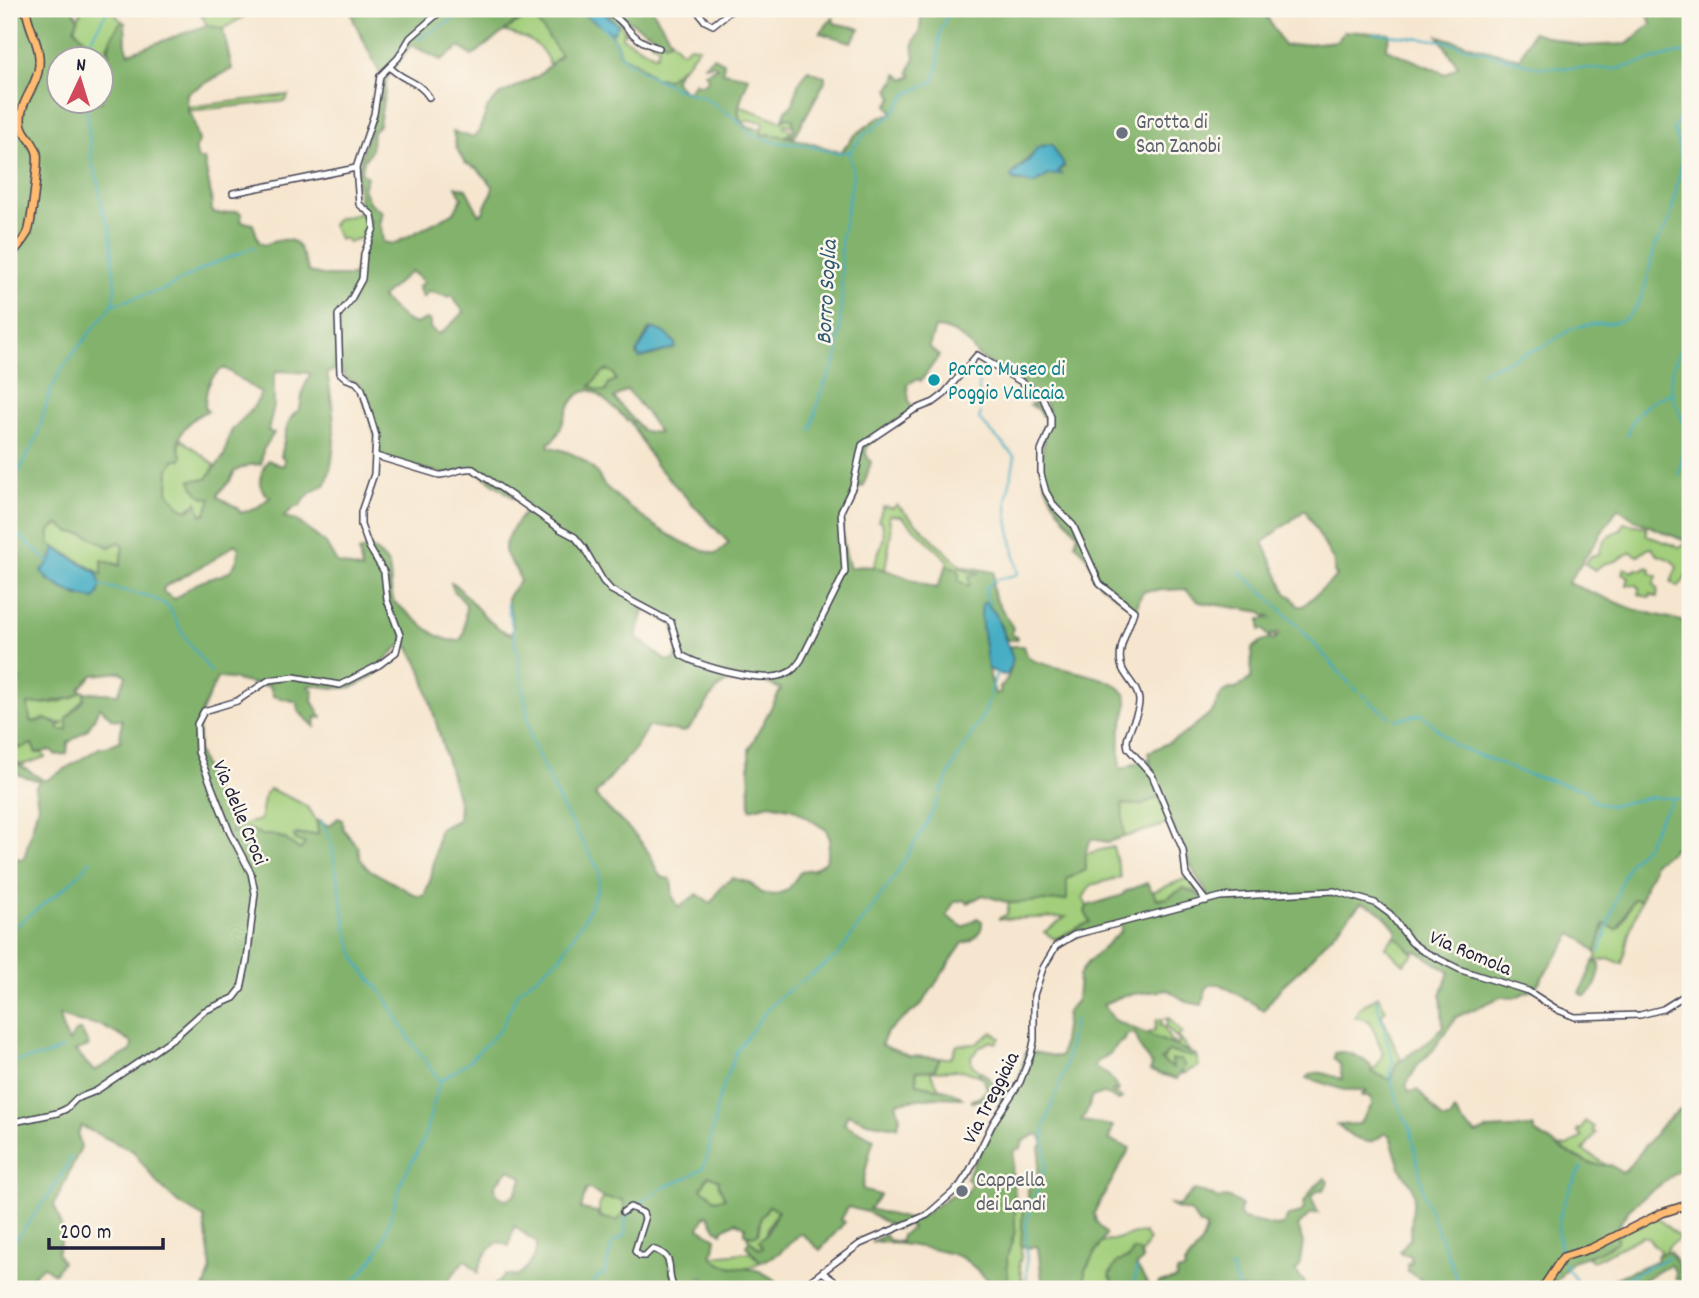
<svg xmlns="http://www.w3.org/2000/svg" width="1699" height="1298" viewBox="0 0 1699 1298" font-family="Dekko,sans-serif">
  <rect width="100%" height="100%" fill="#fbf7ec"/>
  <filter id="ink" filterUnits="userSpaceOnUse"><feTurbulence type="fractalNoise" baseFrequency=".0143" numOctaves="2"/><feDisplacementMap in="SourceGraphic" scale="14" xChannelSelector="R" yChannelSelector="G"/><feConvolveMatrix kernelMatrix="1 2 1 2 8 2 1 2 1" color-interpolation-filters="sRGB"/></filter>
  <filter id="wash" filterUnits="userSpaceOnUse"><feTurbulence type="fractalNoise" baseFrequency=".00686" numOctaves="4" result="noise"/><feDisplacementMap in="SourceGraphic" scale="28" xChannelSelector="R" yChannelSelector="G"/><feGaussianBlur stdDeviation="1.57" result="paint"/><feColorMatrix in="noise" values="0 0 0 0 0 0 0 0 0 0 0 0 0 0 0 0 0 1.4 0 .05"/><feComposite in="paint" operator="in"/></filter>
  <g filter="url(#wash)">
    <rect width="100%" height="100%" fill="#f6e6cf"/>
    <!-- green -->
    <g fill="#a3cf7c" stroke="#62785c" stroke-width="2">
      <path d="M 82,9 L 116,9 L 117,17 L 125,23 L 120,23 L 107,46 L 109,60 L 105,62 L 74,28 Z"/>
      <path d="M 198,9 L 206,9 L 221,15 L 228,9 L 256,9 L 223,29 L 207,25 Z"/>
      <path d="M 530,11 L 561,54 L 550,66 C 543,42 525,37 503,31 L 523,20 Z"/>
      <path d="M 603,13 L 624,18 L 619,23 L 627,33 L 624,32 L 622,36 L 623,38 L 656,56 L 659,47 L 651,42 L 654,37 L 666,43 L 671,40 L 681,51 L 686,50 L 688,46 L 699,47 L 688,62 L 668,79 L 654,78 L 637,63 L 621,55 L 611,32 L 613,32 L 614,20 Z"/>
      <path d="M 288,95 L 286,101 L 188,111 L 187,107 Z"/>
      <path d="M 739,106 L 781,121 L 787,117 L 793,120 L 795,126 L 785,124 L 784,127 L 791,130 L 794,139 L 768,134 L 762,136 L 761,129 L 764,122 L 748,120 L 742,123 L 737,110 Z"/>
      <path d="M 361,213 L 371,220 L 368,236 L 348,242 L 346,239 L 339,239 L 332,225 L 337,219 Z"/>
      <path d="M 608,370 L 614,374 L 616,381 L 609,384 L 604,393 L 589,386 L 603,372 Z"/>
      <path d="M 181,439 L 215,465 L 207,479 L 192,480 L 199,494 L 212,497 L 207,513 L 201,515 L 191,506 L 188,510 L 180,507 L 168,492 L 169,469 L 174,459 L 180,460 L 182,455 L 179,451 Z"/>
      <path d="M 897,505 L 964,569 L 980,573 L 970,580 L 970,585 L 968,586 L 959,581 L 959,569 L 947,565 L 948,560 L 901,516 L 889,515 L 891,534 L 885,570 L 873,568 L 884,537 L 882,522 L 878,521 L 883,507 L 893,508 Z"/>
      <path d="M 1624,523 L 1646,527 L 1647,536 L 1679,547 L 1688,542 L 1690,543 L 1690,571 L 1679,587 L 1671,582 L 1677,567 C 1672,558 1664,558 1656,554 L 1652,548 L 1649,548 L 1638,556 L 1631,552 L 1616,561 L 1603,564 L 1595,570 L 1585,564 L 1591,556 L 1599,554 C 1601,542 1609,533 1621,530 Z"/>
      <path d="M 58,524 L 70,532 L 85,534 L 109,547 L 119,542 L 123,545 L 120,566 L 115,563 L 102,567 L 102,574 L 49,544 L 50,530 Z"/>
      <path d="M 1646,567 L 1651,569 L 1650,573 L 1657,576 L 1654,585 L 1658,588 L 1657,597 L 1651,594 L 1650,598 L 1639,594 L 1640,590 L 1637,585 L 1627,585 L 1629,577 L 1622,573 L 1624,568 L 1633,572 L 1636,569 L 1644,570 Z"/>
      <path d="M 82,691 L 84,692 L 84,698 L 67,718 L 68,730 L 60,730 L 58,727 L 61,724 L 43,719 L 32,722 L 29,718 L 28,705 L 15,726 L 16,715 L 9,708 L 10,699 C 29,704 54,707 72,697 C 76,695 79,692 82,691 Z"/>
      <path d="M 32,744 L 36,753 L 42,753 L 45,757 C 33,761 20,769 11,759 L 13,746 Z"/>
      <path d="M 270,789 C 297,802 315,802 319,834 L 297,834 L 295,839 L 306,844 L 300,850 L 285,839 L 274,835 L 262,835 L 246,828 L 230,833 L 232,827 L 260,820 L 265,794 Z"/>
      <path d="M 1159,797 L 1171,823 L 1124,837 L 1121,804 L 1139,805 Z"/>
      <path d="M 1113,847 L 1121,877 L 1091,885 L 1083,898 L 1087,906 L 1085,912 L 1090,922 L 1055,939 L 1044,932 L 1066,917 L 998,919 L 1007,914 L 1009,903 L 1019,902 L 1086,870 L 1085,854 Z"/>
      <path d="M 1187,878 L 1200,896 L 1184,888 L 1167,898 L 1157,899 L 1152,892 Z"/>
      <path d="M 1633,899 L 1641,900 L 1629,933 L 1622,964 L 1611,959 L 1594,961 L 1597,956 L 1596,953 L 1605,924 L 1620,927 Z"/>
      <path d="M 1395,936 L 1414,953 L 1404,964 L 1385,947 Z"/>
      <path d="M 1378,996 L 1386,1010 L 1381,1014 L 1401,1060 L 1397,1063 L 1391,1080 L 1371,1072 L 1378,1065 L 1383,1053 L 1370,1021 L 1355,1017 L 1359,1008 Z"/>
      <path d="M 1169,1018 L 1182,1033 L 1178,1036 L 1190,1052 L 1146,1034 L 1155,1030 L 1157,1019 L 1162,1020 L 1160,1026 L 1163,1026 L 1170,1040 L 1178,1045 L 1179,1040 L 1166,1027 L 1168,1020 L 1166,1019 Z"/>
      <path d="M 992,1032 L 1000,1038 L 996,1043 L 991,1041 L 981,1046 L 971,1057 L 972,1065 L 980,1071 L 978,1075 L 961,1070 L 934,1071 L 931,1073 L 940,1090 L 917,1084 L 916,1071 L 934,1070 L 940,1058 L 951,1058 L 957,1045 L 976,1044 Z"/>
      <path d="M 1168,1051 L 1177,1054 L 1196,1055 L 1199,1066 L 1183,1074 L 1181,1060 L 1172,1060 L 1174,1068 L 1160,1060 L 1164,1059 Z"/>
      <path d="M 1585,1121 L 1594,1127 L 1593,1131 L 1596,1133 L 1583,1150 L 1608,1166 L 1597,1167 L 1557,1147 L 1567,1146 L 1582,1137 L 1577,1132 L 1578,1129 L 1581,1130 Z"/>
      <path d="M 708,1174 L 719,1180 L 725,1199 L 714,1200 L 701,1189 Z"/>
      <circle cx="612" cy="1209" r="13"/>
      <path d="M 1015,1202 L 1023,1202 L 1021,1257 L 1019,1264 L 1024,1289 L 1008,1289 L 1007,1257 L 1015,1231 Z"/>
      <path d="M 769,1206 L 778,1210 L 768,1227 L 763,1248 L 760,1249 L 748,1239 L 748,1235 L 758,1234 L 761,1217 Z"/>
      <path d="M 1655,1216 L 1680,1238 L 1670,1245 L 1666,1252 L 1658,1255 L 1660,1250 L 1653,1245 L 1649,1238 L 1643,1236 L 1593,1261 L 1587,1257 L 1613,1245 L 1617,1235 Z"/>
      <path d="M 1139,1233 L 1144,1233 L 1149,1240 L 1140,1256 L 1130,1255 L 1129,1258 L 1117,1262 L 1109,1275 L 1118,1289 L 1085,1289 L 1085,1270 L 1101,1243 Z"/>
      <path d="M 751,1252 L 761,1262 L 745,1269 C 733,1265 719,1268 712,1256 Z"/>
    </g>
    <!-- forest -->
    <g fill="#82b26c" stroke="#526a54" stroke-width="2" fill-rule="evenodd">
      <path d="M 9,9 L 73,9 L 78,19 L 74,28 L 105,62 L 109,60 C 107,44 111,37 120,23 L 125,23 L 126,45 L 129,53 L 207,25 L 223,29 L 232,69 L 187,93 L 188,112 L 192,116 L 199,141 L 195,148 L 198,159 L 204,159 L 211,195 L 212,212 L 221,214 L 237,211 L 242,214 L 241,221 L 253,224 L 259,242 L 264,245 C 298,232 298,243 309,272 L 327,276 L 353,276 L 368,236 L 362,232 L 369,228 L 371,220 L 361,213 L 356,175 L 374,114 L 381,76 L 353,19 L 351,9 L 581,9 L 586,16 L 611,32 L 621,55 L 637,63 L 654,78 L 668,79 L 682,67 L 674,80 L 683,90 L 689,91 L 695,82 L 698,85 L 706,83 L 708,77 L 705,73 L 717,67 L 713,64 L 706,66 L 704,65 L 713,57 L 724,62 L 723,72 L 749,77 C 745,91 727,122 750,127 C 753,128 757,128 761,129 L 762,135 C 783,132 819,147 841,152 L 855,135 L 881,116 L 891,115 L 892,111 L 887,105 L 893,98 L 889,89 L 893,82 L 895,83 L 897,74 L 905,79 L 912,76 L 909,72 L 915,57 C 912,47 913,39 920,32 L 921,17 L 930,13 L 932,9 L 1274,9 L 1267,17 L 1284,46 L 1338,41 L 1344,31 L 1390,34 L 1386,49 L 1446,74 L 1458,66 L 1438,36 L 1520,59 L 1532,32 L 1581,46 L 1627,44 L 1651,24 L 1646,9 L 1690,9 L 1690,543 L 1635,520 L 1618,508 L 1568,583 L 1633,609 L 1690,623 L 1690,856 L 1679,849 L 1673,848 L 1671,852 L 1656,861 L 1653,865 L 1653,870 L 1646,883 L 1641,900 L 1633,899 L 1617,930 L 1604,924 L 1596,953 L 1583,940 L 1572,934 L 1535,988 L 1516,997 L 1501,997 L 1456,1017 L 1433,1050 L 1418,1065 L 1406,1085 L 1409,1092 L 1418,1090 L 1442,1119 L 1450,1119 L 1455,1111 L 1463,1123 L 1476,1134 L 1489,1129 L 1531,1127 L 1534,1128 L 1534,1132 C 1559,1145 1581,1168 1611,1165 L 1622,1173 C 1646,1152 1658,1118 1690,1105 L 1690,1162 L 1631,1207 L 1618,1226 L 1617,1242 L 1599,1252 L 1572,1261 L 1550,1289 L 1426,1289 L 1422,1281 L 1407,1270 L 1407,1263 L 1411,1264 L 1410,1255 L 1404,1255 L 1400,1251 L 1410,1238 L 1414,1195 L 1412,1186 L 1400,1168 L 1390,1136 L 1385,1133 C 1382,1135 1379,1138 1375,1140 C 1362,1147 1346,1131 1337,1125 L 1359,1124 L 1372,1105 L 1371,1097 L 1362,1096 L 1363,1093 L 1367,1092 L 1366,1090 L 1344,1090 L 1307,1078 C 1316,1067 1330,1076 1342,1079 L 1340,1064 L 1334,1058 L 1335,1053 C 1346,1049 1363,1058 1371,1066 L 1371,1072 L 1391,1080 L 1397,1063 L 1431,1040 L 1443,1026 L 1441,995 L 1449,972 L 1417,951 L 1412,952 L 1395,936 L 1397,931 C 1388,918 1377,906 1361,903 L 1304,966 L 1282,986 L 1264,1010 L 1220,984 L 1213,984 L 1206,988 L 1202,1005 L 1187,1002 L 1168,990 L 1125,995 L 1103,1004 L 1114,1020 L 1196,1055 L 1192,1057 L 1169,1051 L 1161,1060 L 1173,1068 L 1172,1060 L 1181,1060 L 1185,1066 L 1177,1079 L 1150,1071 L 1152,1066 L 1140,1048 L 1136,1035 L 1131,1033 L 1126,1036 L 1125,1040 C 1117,1043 1117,1046 1112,1051 C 1107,1057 1099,1059 1094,1066 L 1109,1076 L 1119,1090 L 1117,1092 L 1114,1089 L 1112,1092 L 1122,1098 L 1118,1101 L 1105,1093 L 1091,1097 L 1089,1108 L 1081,1121 L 1113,1126 L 1109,1140 L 1130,1148 L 1094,1213 L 1096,1221 L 1106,1234 L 1085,1270 L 1085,1289 L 1043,1289 L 1038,1248 L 1037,1246 L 1028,1248 L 1021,1245 L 1023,1202 L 1028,1201 L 1028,1189 L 1036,1184 L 1040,1154 L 1039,1148 L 1042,1145 L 1042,1137 L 1037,1134 L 1023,1141 L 1021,1148 L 1014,1150 L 1012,1173 L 1015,1194 L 1015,1231 L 1007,1257 L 1008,1289 L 997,1289 L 996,1285 C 983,1279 975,1265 962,1258 C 950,1251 886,1240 871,1242 L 885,1235 L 889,1240 L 901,1242 L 902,1235 L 912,1228 L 908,1224 L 897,1229 L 867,1212 L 848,1207 L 841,1220 L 845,1222 L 820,1250 L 801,1233 L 778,1254 L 761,1262 L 746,1246 L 750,1240 L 759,1249 L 763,1248 L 759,1240 L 767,1234 L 778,1210 L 769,1206 L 761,1217 L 758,1234 L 753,1236 L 745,1234 L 745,1227 L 736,1222 L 723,1229 L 722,1233 L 717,1230 L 708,1215 L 705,1216 L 699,1228 L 716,1238 L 714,1250 L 711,1254 C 720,1271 740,1266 756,1270 C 763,1272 770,1277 777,1281 L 766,1289 L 713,1289 L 702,1277 L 698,1279 L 693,1289 L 490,1289 L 505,1275 L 517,1276 C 529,1267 536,1258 537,1243 L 514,1226 L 509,1246 L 499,1242 C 487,1249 481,1259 478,1273 L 465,1259 L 442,1289 L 204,1289 L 211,1269 L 204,1218 L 177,1202 L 158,1184 L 133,1151 L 81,1126 L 78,1135 L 81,1147 L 54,1205 C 62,1224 65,1234 57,1253 L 62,1262 L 54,1274 L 43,1266 L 21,1289 L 9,1289 L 9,868 L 15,858 L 24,859 L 38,805 L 35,788 L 40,781 L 9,772 L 9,738 L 12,736 L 16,715 L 9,708 C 9,698 17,691 20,680 L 9,660 ZM 531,13 L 561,55 L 538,76 L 499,95 L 488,107 L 478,133 L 472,137 L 453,132 L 457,149 L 465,163 L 478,169 L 493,186 C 492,197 485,202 483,213 L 479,214 L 466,189 L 456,186 L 462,198 L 454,212 L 447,216 L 394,244 L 383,242 L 381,227 L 379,225 L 382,212 L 369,202 L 363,189 L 367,177 L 361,172 L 364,161 L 371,150 L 373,132 L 379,125 L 387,78 L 411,45 L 441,60 L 460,47 L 472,56 L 515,23 ZM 60,60 L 102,60 L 102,102 L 60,102 ZM 1043,145 L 1064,167 L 1058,171 L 1061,174 L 1049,175 L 1034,184 L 1013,180 L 1011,177 L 1014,172 ZM 411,271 L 423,281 L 423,284 L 418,286 L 422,297 L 425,297 L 427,291 L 449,297 L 451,295 L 454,297 L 456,302 L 464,312 L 444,331 L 438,334 L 430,328 L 430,321 L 427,319 L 415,324 L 406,320 L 381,298 ZM 935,328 C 951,328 970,341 977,355 L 1043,398 L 1049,410 L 1032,403 L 1030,405 L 1037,409 L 1043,417 L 1048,418 L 1039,436 L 1045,440 C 1032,477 1055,507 1078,534 L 1075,544 L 1085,553 L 1100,584 L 1136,610 L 1141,595 L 1145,591 L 1185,589 L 1199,602 L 1262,612 L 1265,617 L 1268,615 L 1271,618 L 1260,619 L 1260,630 L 1264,630 L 1269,637 L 1272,634 L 1275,637 L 1277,632 L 1280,634 L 1274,640 L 1271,638 L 1262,641 L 1252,649 L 1251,678 L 1236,689 L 1229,689 L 1222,693 L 1213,711 L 1183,735 L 1148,753 L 1151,763 L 1146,759 L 1120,770 C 1120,757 1119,746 1120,733 C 1122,722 1128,711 1127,701 C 1124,672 1050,671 1031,659 C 1026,656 1025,651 1023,646 L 1009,646 C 1014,661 1012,671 1003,685 L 1000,686 L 1000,693 L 995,694 L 988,669 L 981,617 L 995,613 L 1007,640 L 1017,640 L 1017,637 L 1011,634 L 1013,628 L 995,598 L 992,585 L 994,583 L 994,572 L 961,566 L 967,571 L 979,573 L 969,576 L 970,584 L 968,586 L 959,581 L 959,569 L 947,565 L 937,588 C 910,582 878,560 850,568 C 838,533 838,516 860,486 L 863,487 L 871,462 C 869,460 866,455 866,452 C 865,436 902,418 914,410 L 909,402 L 907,384 L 917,379 L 921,381 L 939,356 L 929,347 ZM 649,329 L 665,333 L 675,343 L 663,352 L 642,358 L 637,355 L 637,352 ZM 224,368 L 261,393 C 255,409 244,417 233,429 C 227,436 227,448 224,456 C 223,458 210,473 207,479 L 191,480 C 194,490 200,499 211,498 L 206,513 L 201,515 L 197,502 L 188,510 L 180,507 L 168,492 L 169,469 L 174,460 L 181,460 L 182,455 C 170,438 192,415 208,411 L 205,409 C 205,391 208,377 224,368 ZM 339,368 L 347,379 L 359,384 L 377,441 L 376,456 L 446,475 L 473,469 L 528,508 C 520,519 500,540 506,554 C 511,564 517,569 520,580 L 507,598 L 513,627 L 511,635 L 498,628 L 485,617 L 455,584 L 451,583 L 454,591 L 466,604 L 464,634 L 460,640 C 438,645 411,614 394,602 C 384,575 402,567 369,547 L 359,552 L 362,570 L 337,563 L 326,544 L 296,520 L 283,517 L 295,507 L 299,507 L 310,493 L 326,484 C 339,448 334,409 327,373 ZM 608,370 L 614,374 L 616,380 L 609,383 L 606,391 L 600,391 L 590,386 L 603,372 ZM 280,371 L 309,373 L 310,375 L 303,390 L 300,409 C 283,420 286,439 281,456 L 284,459 L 284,465 L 281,466 L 268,460 C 260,474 254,487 270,497 L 258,507 L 240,513 L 238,508 L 218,497 L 218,494 L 230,481 L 235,471 L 249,465 L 261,464 L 263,450 L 274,433 L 268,431 L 274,406 L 274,376 L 276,372 ZM 590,390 L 598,394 L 631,423 L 655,464 L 729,543 L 716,554 C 673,544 637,515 605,486 C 601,482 600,477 596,472 C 584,458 567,450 549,447 L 548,444 C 568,433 561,395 590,390 ZM 627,390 L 645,411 L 659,433 L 643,431 L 614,398 ZM 1305,510 L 1334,562 L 1334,573 L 1337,576 L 1303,606 L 1298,606 L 1292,597 L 1286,593 L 1263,542 ZM 58,524 L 70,532 L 85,534 L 109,547 L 119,542 L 123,545 L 120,566 L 102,560 L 102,574 L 49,544 L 50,530 ZM 235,544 L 239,549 C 236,581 215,573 194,585 C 187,589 181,595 175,599 L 163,592 L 164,587 L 213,560 ZM 61,550 L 97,573 L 99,578 L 99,593 L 77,596 L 46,579 C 45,568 50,555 61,550 ZM 645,608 L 673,625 L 678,650 L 674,661 L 665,660 L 636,637 ZM 398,647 L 409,647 L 421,669 L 459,804 L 458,820 L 439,829 L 431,878 L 424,896 L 417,896 L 367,868 L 360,858 L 358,847 L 343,829 L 342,820 L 338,818 L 329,826 L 317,820 L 318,834 L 294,835 L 295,839 L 305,844 L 300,850 L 285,839 L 274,835 L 262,835 L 247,828 L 231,833 L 233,820 L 224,799 L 218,800 L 198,752 L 199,718 L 217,678 C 236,677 251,686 270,686 L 273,696 L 297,702 L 299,712 L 315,727 L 316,717 L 322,718 L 312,701 L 313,690 L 308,687 L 310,685 C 346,689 353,694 382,668 L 380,666 ZM 121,672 L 126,676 L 118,694 L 84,692 L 84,699 L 67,718 L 67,730 L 60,730 L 58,727 L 63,723 L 56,724 L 46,719 L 34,722 L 30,721 L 28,704 L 41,704 L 72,698 L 82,691 L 79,689 L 93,675 ZM 743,680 L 766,683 L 781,689 L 749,749 L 750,809 L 770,804 L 794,809 L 826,830 L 830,839 L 826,861 L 814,869 L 801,871 L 788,890 L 774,895 L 761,893 L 750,883 L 733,878 L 722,886 L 711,903 L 697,894 L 679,907 L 673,897 L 671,879 C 656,878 657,870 651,857 C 639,833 612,816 595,795 L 634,750 L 648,726 L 684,732 C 702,720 708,693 725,683 C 730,681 738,681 743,680 ZM 100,707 L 112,719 L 122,720 L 120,741 L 106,747 L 101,747 L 45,781 L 21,766 L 23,765 L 14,763 L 11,759 L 13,746 L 17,746 L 18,749 L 32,744 L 36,753 L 51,750 L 56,755 L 67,754 L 68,743 L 88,729 ZM 1159,797 L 1195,874 L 1211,900 L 1184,888 L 1167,898 L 1157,899 L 1147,883 L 1124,892 L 1123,895 L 1087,906 L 1085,912 L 1090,922 L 1055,939 L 1060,943 L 1101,927 L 1121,923 L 1121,931 L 1087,963 L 1079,975 L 1077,1000 L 1067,1012 L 1061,1057 L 1026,1051 L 1019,1078 L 1006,1095 C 996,1090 993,1079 980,1071 L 978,1075 L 984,1080 L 987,1089 L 980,1097 L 972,1100 L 972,1102 L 996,1096 L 1004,1106 L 966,1178 L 971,1182 L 969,1190 L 963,1196 L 951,1195 L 915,1221 L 869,1209 L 880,1195 L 866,1191 L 862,1188 C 866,1171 868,1155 874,1139 L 844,1124 L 848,1114 L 867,1122 L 897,1127 L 900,1118 L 896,1102 L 935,1097 L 962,1098 C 950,1088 932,1088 917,1084 L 916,1071 L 934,1070 L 940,1058 L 909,1056 L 881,1045 L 887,1032 L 921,1005 L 963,943 C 973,942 983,932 982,921 L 977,918 L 963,927 L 947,916 L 954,902 L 963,900 L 968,903 L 983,895 L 1009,903 L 1067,900 L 1067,879 L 1086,870 C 1085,858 1084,849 1092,839 L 1107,842 L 1124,837 L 1122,804 L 1139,805 ZM 59,1015 L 78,1022 L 100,1025 L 132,1042 L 131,1051 L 94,1071 L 75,1051 L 89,1046 L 81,1030 L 74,1033 L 69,1042 L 62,1028 ZM 509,1169 L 523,1178 L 515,1194 L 506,1200 L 496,1194 L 495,1185 ZM 709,1175 L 719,1180 L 718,1184 L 725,1198 L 714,1200 L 710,1194 L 701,1189 ZM 590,1189 L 603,1198 L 623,1200 L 626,1209 L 617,1221 L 600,1217 L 597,1212 L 581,1209 L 586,1190 Z"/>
      <path d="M 598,9 L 652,9 L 671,40 L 666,43 L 624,18 L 603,13 Z"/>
      <path d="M 833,17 L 834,23 C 843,26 851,25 860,29 L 851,42 L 820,33 Z"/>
      <path d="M 808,70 L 825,77 L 825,81 L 795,136 L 787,135 L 794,131 L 793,120 L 787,117 L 782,122 L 786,110 L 793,104 L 798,84 Z"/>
      <path d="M 1594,961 L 1600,964 C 1600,976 1596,990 1585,996 L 1580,993 Z"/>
      <path d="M 1325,1178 L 1328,1182 L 1324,1190 L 1318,1190 L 1311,1197 L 1318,1213 L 1310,1214 L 1298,1226 L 1303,1243 L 1299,1268 L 1295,1271 L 1304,1281 L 1306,1289 L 1118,1289 L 1109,1275 L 1117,1262 L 1129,1258 L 1133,1250 L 1139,1251 L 1143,1260 L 1136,1267 C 1144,1274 1144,1285 1155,1288 L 1159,1283 L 1176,1279 L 1177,1272 L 1185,1270 L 1184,1265 C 1193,1255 1206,1240 1206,1227 L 1199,1224 L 1191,1212 L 1175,1208 L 1171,1204 L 1179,1206 L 1194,1190 L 1207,1193 L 1219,1199 C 1227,1194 1234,1200 1241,1205 L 1239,1213 L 1243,1219 L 1274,1226 L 1283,1225 L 1288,1216 L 1301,1213 L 1304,1208 L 1303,1204 L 1313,1188 Z"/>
      <path d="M 1664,1252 L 1670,1252 L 1676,1261 L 1684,1280 L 1675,1279 L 1676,1272 L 1670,1265 L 1627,1289 L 1591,1289 L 1653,1262 L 1657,1260 L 1657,1256 Z"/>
    </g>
    <!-- water -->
    <g fill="#46aec5" stroke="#346880" stroke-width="2">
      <path d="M 581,9 L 598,9 L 618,24 L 614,32 L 611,32 L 586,16 Z"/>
      <path d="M 1051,144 L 1064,165 L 1058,171 L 1062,174 L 1049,175 L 1034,184 L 1012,179 L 1011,176 L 1029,160 L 1037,148 Z"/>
      <path d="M 652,328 L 665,333 L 675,343 L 675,348 L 639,358 L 637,352 Z"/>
      <path d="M 55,548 L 97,573 C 101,582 101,592 95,599 C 79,598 49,584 41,571 L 51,561 Z"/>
      <path d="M 985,602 L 995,613 L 1013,659 L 1008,674 L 1003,675 L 988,669 L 981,617 L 982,604 Z"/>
    </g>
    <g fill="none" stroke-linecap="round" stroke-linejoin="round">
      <!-- stream -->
      <g stroke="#46aec5" stroke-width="2">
        <path d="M 601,25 L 614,39 L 619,53 L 624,59 L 654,78 L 688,93 L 704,97 L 736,119 L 753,135 L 775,142 L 806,145 L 836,153 L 848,152"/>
        <path d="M 1374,33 L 1444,41 L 1537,67 L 1617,69 L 1678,53 L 1690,53"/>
        <path d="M 418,39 L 471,9"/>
        <path d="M 88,60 L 87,46 L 108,9"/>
        <path d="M 1662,234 L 1670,220 L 1682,161 L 1674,129 L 1687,99 L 1690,77"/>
        <path d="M 1655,247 L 1660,237"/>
        <path d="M 114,304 L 165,289 L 210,265 L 255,247"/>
        <path d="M 1578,327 C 1592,322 1604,325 1617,322 C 1643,316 1649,271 1654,250"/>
        <path d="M 1546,345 L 1575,327"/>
        <path d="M 1481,372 L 1543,346"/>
        <path d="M 978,374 L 980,409"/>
        <path d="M 981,413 L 979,419 L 1015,457 L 1007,497 L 1007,514 L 1018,574 L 992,581 L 985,590 L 989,604"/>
        <path d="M 811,431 L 820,395 L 838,355 L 842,293 L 841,239 L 853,177 L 850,151 L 864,135 L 891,115 L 907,94 L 934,81 C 946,53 928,39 953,9"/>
        <path d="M 1628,435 C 1633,411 1649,402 1671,393"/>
        <path d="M 1679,476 C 1681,460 1686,442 1684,426 C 1682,416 1678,408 1674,400 C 1664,376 1679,351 1690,331"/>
        <path d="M 9,491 L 38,435 L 49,394 L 62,368 L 113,304 L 115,287 L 110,228 L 102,209 L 98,181 L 92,164 L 86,102"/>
        <path d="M 9,530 L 19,535 L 50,563"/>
        <path d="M 1239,571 L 1269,598"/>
        <path d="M 98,585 L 148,596 L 168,606 L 186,639 L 211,672"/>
        <path d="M 1271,600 L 1298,626"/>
        <path d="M 1301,629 L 1350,684"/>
        <path d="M 1353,687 L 1358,691"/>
        <path d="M 1362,694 L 1366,698"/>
        <path d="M 1369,701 L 1390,717"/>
        <path d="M 1395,720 L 1422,714 L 1454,745 L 1526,774 L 1586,790 L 1593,801 L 1610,806 L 1652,797 L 1679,799"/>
        <path d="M 940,794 L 956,760 L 984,714 L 997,672"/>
        <path d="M 1682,799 L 1690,799"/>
        <path d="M 321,820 L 331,842 L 347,931 L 358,964 L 386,998 L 409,1038 L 439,1080"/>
        <path d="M 9,933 C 37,904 65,895 91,860"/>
        <path d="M 1600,952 L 1622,880 L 1630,862 L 1646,846 L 1661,816 L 1675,798"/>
        <path d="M 1376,999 L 1393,1061 L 1390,1076 L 1399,1106 L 1411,1131 L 1424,1195 L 1461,1289"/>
        <path d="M 9,1062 L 41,1057 L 62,1049"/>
        <path d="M 1044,1127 L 1064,1072 L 1074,1020"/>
        <path d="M 635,1206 L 666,1186 L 687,1178 L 703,1168 L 707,1158 L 718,1101 L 736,1052 L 766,1011 L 781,996 L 837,956 L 891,882 L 927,823 L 938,799"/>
        <path d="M 9,1249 C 31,1218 55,1191 71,1157"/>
        <path d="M 1562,1254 C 1551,1222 1566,1194 1582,1167"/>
        <path d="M 1564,1263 C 1569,1275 1575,1273 1579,1289"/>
        <path d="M 1231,1268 L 1239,1289"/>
        <path d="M 348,1289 L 374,1258 L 384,1239 L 402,1180 L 423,1141 L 440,1081 L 467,1063 L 501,1029 L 517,993 L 560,957 L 586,916 L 599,885 L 599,870 L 561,805 L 531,740 L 519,660 L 507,603"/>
        <path d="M 590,1289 L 598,1276 L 604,1275 L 613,1241 L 622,1238 L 625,1233 L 626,1216 L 632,1210"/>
        <path d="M 1027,1289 L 1026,1224 L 1046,1164 L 1044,1130"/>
        <path d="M 1133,1289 L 1137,1268"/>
        <path d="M 1605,1289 L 1669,1257"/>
      </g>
    </g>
  </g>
  <g filter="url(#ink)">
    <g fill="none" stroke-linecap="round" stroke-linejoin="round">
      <defs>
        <g id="minor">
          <path d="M 604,9 C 608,13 613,15 618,19 C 634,34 635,41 659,48"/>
          <path d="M 696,9 L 705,21 L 713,25 L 733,9"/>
          <path d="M 390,67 C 400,80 420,81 429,97"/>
          <path d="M 233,193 L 356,168"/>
          <path d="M 376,456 L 439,475 C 451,475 461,467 473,469 L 560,529 L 575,537 L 584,548 L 603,581 L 611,590 L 671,622 L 681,655 C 702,667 762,684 785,674 C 793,671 796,667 801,660 L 845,572 L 841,511 L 853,486 L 862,445 L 914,410 L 934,402 L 942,396 L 977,355 L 1020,381 L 1043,398 L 1051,417 L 1051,427 L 1041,451 L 1041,474 L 1046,492 L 1055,507 L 1073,525 L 1100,584 L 1134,611 C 1129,629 1114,652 1123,670 C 1128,680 1138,688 1139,700 C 1140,714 1128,728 1127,742 L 1128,748 L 1152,775 L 1183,850 L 1186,875 L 1206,901"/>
          <path d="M 9,1123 L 57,1113 L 66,1109 L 76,1099 L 96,1091 L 149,1055 L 176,1036 L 204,1011 L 234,998 L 241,989 L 247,960 L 255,893 L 251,873 L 230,833 L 198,752 L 197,724 L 204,711 L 237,701 L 269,680 L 294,677 L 340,685 L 379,665 L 396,652 L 400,635 L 387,600 L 384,572 L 369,547 L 361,525 L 361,512 L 374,474 L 376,436 L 362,389 L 356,382 L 347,379 L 340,373 L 338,315 L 350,301 L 362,279 L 364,254 L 374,228 L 372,215 L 359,204 L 356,168 L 374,114 L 380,76 L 398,58 L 410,38 L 443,9"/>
          <path d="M 623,1212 L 630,1207 L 643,1213 L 645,1219 L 635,1251 L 640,1256 L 645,1256 L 652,1249 C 680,1257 663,1273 675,1289"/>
          <path d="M 822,1272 L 845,1289"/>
          <path d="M 799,1289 L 860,1244 L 927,1215 L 959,1187 L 970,1170 L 993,1123 L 1020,1082 L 1031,1054 L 1034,1041 L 1034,995 L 1043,968 L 1056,946 L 1074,935 L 1220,897 L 1334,891 L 1375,903 L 1390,914 L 1411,942 L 1423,951 L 1461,970 L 1528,991 L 1558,1010 L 1575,1017 L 1640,1015 L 1663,1009 L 1690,992"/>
        </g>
        <g id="major">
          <path d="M 9,258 C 15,250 23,241 28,232 C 31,225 39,161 37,153 C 34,140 21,134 21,120 C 20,100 38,86 39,65 C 41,45 28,28 26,9"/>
          <path d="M 1542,1289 L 1563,1257 L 1592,1248 L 1662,1213 L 1690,1204"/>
        </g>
      </defs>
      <!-- minor casing -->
      <use href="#minor" stroke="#423f51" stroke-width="8"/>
      <!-- major casing -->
      <use href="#major" stroke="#423f51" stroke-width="10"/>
      <!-- minor -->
      <use href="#minor" stroke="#fff" stroke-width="5"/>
      <!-- major -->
      <use href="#major" stroke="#ffbb71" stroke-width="7"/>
    </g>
  </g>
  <!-- markers -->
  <g fill="#6b7280" stroke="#fbf7ec" stroke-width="2.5">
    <circle cx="1122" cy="133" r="7"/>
    <circle cx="962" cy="1191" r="7"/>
  </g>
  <circle fill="#0f9aa8" stroke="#fbf7ec" stroke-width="2.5" cx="934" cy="380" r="7"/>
  <g text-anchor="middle" stroke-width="5" stroke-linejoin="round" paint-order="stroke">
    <!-- worship labels -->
    <g font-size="21" fill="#5b616d" stroke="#fbf7ec" text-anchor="start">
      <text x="1136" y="128">Grotta di<tspan x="1136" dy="24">San Zanobi</tspan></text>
      <text x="976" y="1186">Cappella<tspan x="976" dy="24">dei Landi</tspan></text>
    </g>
    <!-- culture labels -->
    <g font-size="21" fill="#0d838f" stroke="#fbf7ec" text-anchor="start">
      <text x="948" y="375">Parco Museo di<tspan x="948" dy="24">Poggio Valicaia</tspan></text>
    </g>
    <!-- street labels -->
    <g font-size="21" fill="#22223b" stroke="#fbf7ec">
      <text transform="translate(241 812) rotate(67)" y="7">Via delle Croci</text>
      <text transform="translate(1471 952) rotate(23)" y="7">Via Romola</text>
      <text transform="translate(990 1097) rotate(-63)" y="7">Via Treggiaia</text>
    </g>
    <!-- water labels -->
    <g font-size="23" font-style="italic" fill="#305a72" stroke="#fbf7ec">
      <text transform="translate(825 292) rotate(-87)" y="8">Borro Soglia</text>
    </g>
  </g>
  <!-- margin -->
  <rect width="1699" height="1298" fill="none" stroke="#fbf7ec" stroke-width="35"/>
  <!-- north arrow -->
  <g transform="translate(80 80) rotate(4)"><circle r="33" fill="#fbf7ec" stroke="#a4a2a5" stroke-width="2"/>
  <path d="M0-5L12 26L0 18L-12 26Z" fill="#d1495b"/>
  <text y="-10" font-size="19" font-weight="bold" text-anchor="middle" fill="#22223b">N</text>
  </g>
  <!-- scale -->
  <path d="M49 1238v10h114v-10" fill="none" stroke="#22223b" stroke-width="3.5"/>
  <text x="60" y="1238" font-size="21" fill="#22223b" stroke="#fbf7ec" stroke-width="5" paint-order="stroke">200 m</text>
</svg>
